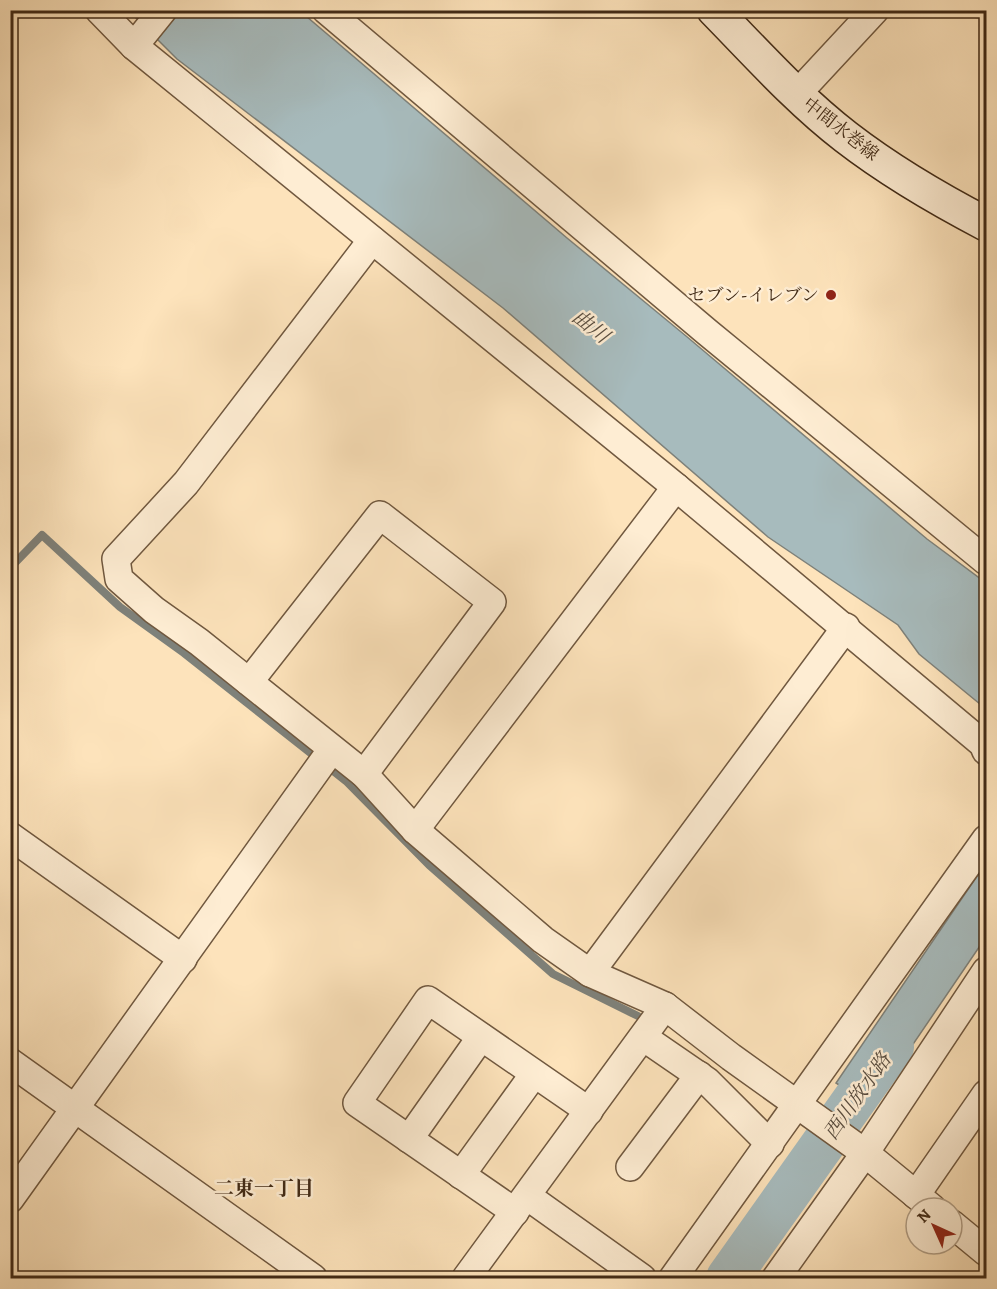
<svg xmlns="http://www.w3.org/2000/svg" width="997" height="1289" viewBox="0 0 997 1289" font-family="Alegreya,'Noto Serif JP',serif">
  <rect width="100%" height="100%" fill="#fde3bb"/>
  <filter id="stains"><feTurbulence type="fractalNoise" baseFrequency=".00333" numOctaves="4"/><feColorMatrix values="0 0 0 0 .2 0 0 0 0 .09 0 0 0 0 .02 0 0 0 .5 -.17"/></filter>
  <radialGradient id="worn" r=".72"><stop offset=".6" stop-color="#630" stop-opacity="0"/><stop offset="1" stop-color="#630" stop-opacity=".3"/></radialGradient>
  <!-- water -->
  <g fill="#a7bbbd" stroke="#7e817a" stroke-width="1.5">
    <path d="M 129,11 L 300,11 L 567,238 L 686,336 L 927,539 L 986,583 L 986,709 L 919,654 L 898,625 L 768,537 L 503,308 L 177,59 Z"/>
    <path d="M 986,863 L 986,937 L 871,1106 L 836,1083 Z"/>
  </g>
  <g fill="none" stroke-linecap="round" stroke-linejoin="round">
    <!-- stream -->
    <path stroke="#7e817a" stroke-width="8" d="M 10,568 L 42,535 L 120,607 L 184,653 L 346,781 L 429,865 L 553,974 L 638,1016"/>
    <!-- river -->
    <path stroke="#a7bbbd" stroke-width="44" d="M 728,1278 L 892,1047"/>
    <defs>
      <path id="lane" d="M 975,10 L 986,11"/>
      <g id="street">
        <path d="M 99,10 L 134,46 L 676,487 L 983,744 L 986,751"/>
        <path d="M 326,10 L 707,332 L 986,561"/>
        <path d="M 134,46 L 163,10"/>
        <path d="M 797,94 L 875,10"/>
        <path d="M 372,240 L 186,483 L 116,559 L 119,579 L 154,610 L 199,642 L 364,774 L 415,830 L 543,940 L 590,973 L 665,1006 L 731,1057 L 865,1153 L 932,1208"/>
        <path d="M 249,682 L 380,515 L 492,602 L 364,774"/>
        <path d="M 415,830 L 676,487"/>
        <path d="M 10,836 L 183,959"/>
        <path d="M 590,973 L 846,627"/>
        <path d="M 643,1037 L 707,1081 L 770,1144"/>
        <path d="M 10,1062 L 313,1278"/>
        <path d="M 409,1139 L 481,1037"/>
        <path d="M 630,1167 L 699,1075"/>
        <path d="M 461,1175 L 534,1074"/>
        <path d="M 916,1195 L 986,1094"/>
        <path d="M 527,1196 L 642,1278"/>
        <path d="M 10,1199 L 332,749"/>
        <path d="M 515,1212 L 357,1103 L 428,1000 L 589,1111"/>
        <path d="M 952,1224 L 986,1252"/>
        <path d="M 466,1278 L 665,1006"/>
        <path d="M 673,1278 L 986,839"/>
        <path d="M 776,1278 L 865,1153 L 986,971"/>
      </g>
      <path id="secondary" d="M 714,10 C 757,54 798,100 846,137 C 890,171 938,199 986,224"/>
    </defs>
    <!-- lane casing -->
    <use href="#lane" stroke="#70583f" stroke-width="16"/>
    <!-- street casing -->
    <use href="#street" stroke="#70583f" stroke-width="30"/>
    <!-- secondary casing -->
    <use href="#secondary" stroke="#412a16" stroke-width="36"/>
    <!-- lane -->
    <use href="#lane" stroke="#feedd3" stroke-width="14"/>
    <!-- street -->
    <use href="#street" stroke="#feedd3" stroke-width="27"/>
    <!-- secondary -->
    <use href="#secondary" stroke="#feedd3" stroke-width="33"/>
  </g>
  <!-- markers -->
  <circle fill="#8f2418" stroke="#feedd3" stroke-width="2" cx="831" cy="295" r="6"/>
  <g text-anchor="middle" stroke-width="5" stroke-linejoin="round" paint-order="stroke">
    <!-- street labels -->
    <g font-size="18" fill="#412a16" stroke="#feedd3">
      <text transform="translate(841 129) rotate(38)" y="6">中間水巻線</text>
    </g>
    <!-- poi labels -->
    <g font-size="18" fill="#412a16" stroke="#feedd3" text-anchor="end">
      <text x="819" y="301">セブン-イレブン</text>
    </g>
    <!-- water labels -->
    <g font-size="20" font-style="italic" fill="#5a4e40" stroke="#feedd3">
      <text transform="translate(591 326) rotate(38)" y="7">曲川</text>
      <text transform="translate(857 1096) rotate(-55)" y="7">西川放水路</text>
    </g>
    <!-- neighbourhood labels -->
    <g font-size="20" font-weight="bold" fill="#412a16" stroke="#feedd3">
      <text x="264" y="1195">二東一丁目</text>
    </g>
  </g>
  <!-- margin -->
  <rect width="997" height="1289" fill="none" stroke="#fde3bb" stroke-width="36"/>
  <rect x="12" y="12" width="973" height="1265" fill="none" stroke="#412a16" stroke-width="3"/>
  <rect x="18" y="18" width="961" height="1253" fill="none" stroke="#412a16" stroke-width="1.5"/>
  <!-- north arrow -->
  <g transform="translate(934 1226) rotate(315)"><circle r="28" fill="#feedd3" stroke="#b29f87" stroke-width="1.5"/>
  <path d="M0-4.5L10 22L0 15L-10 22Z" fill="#8f2418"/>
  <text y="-9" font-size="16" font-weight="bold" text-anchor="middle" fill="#412a16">N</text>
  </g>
  <rect width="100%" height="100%" filter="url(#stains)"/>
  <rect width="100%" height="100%" fill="url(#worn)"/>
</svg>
